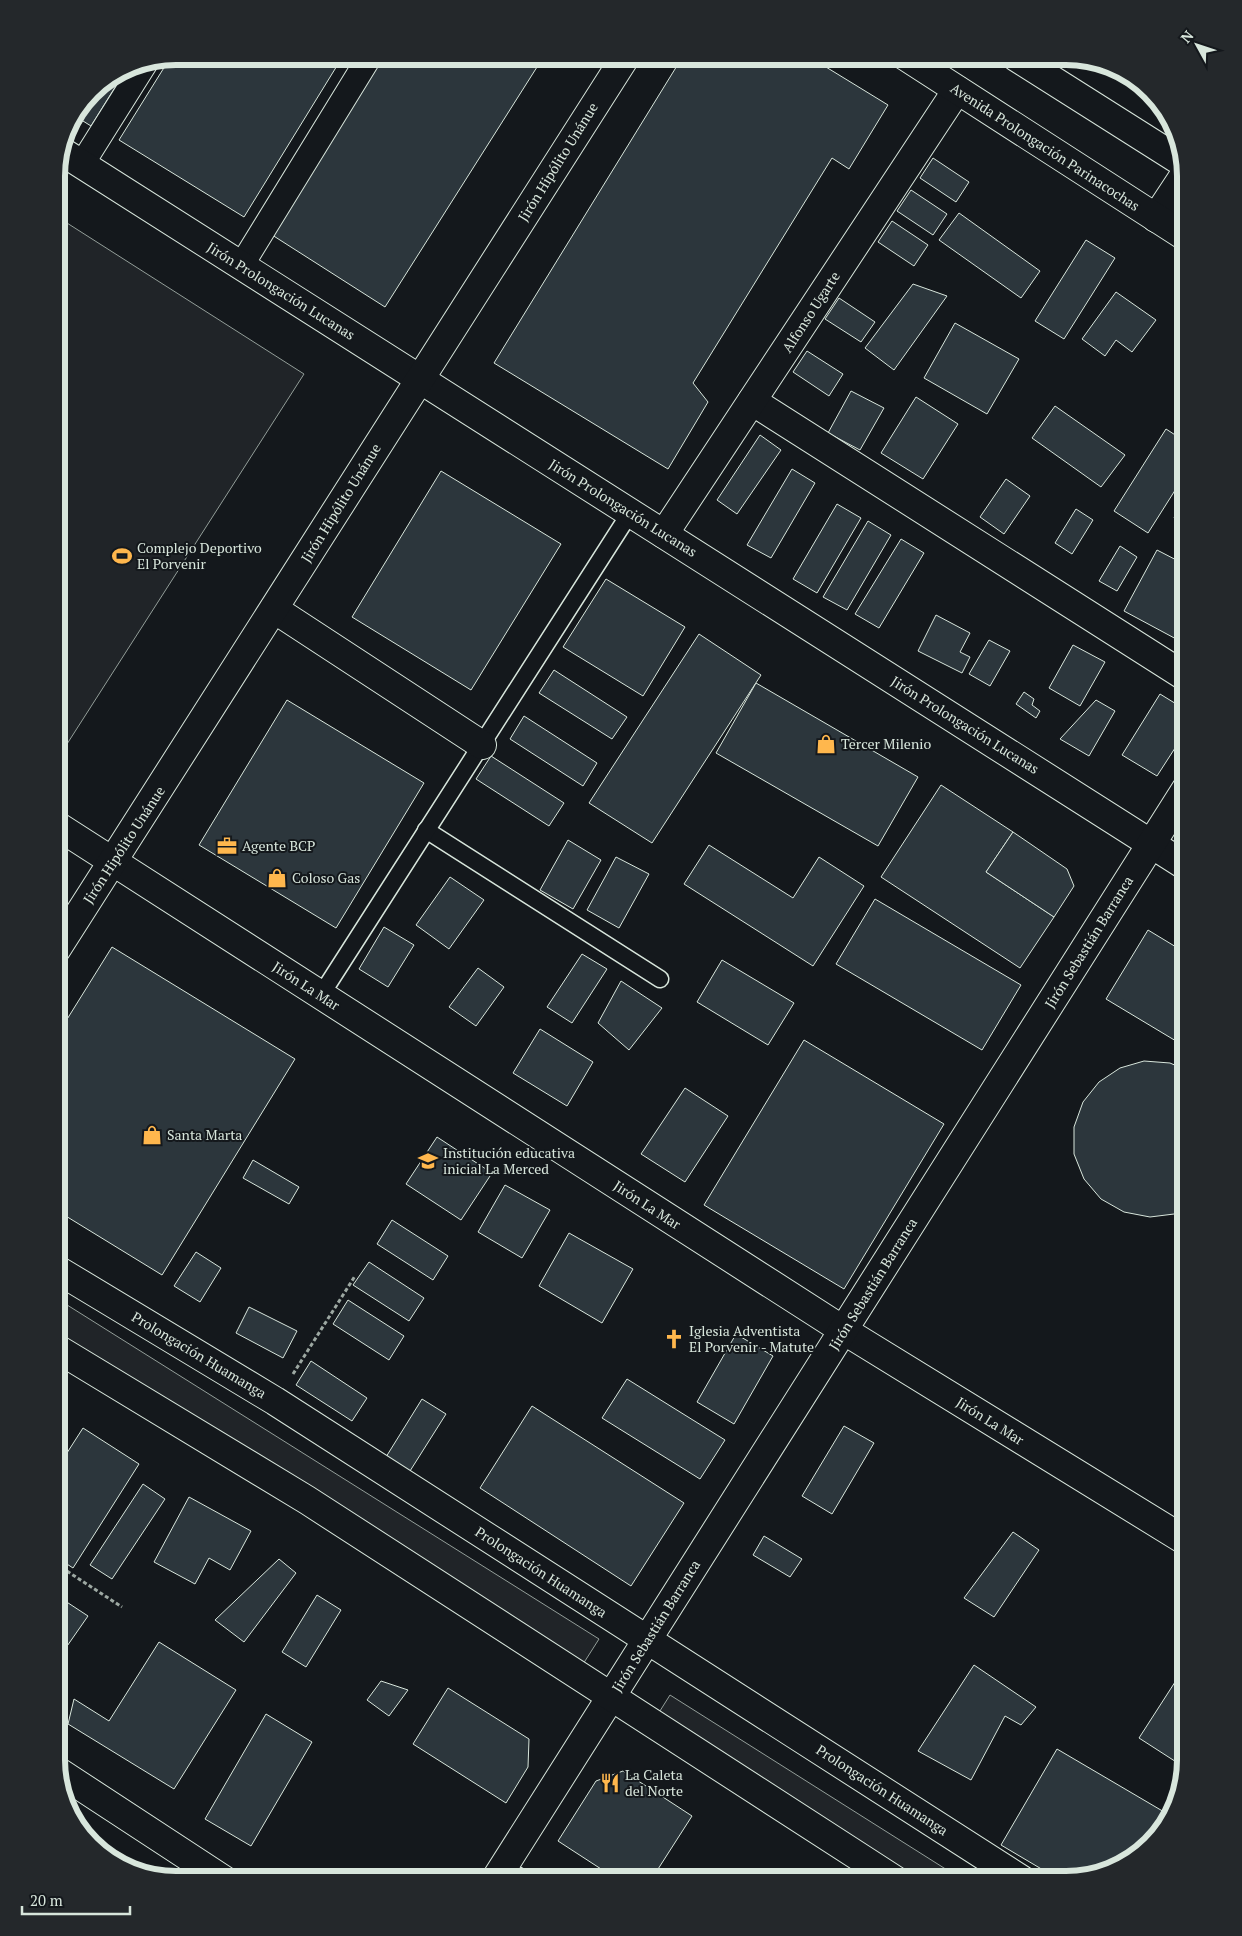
<svg xmlns="http://www.w3.org/2000/svg" width="1242" height="1936" viewBox="0 0 1242 1936" font-family="'PT Serif',serif">
  <rect width="100%" height="100%" fill="#14181c"/>
  <!-- green -->
  <g fill="#202428" stroke="#939e99">
    <path d="M 56,216 L 304,374 L 67,744 L 56,737 Z"/>
    <path d="M 56,1298 L 599,1639 L 578,1672 L 56,1345 Z"/>
    <path d="M 670,1695 L 963,1880 L 903,1880 L 653,1722 Z"/>
  </g>
  <!-- building -->
  <g fill="#2c363c" stroke="#d8e6dc">
    <path d="M 176,56 L 343,56 L 244,217 L 119,140 L 170,58 Z"/>
    <path d="M 381,56 L 544,56 L 385,307 L 269,233 Z"/>
    <path d="M 683,56 L 808,56 L 888,105 L 849,169 L 832,158 L 693,383 L 708,402 L 668,469 L 494,363 Z"/>
    <path d="M 127,68 L 91,126 L 75,116 L 92,91 Z"/>
    <path d="M 933,158 L 969,182 L 956,202 L 920,178 Z"/>
    <path d="M 911,190 L 947,214 L 933,235 L 897,211 Z"/>
    <path d="M 959,213 L 1040,271 L 1021,298 L 939,240 Z"/>
    <path d="M 892,221 L 928,245 L 914,266 L 878,242 Z"/>
    <path d="M 1086,240 L 1115,258 L 1064,339 L 1035,321 Z"/>
    <path d="M 913,284 L 947,296 L 894,370 L 865,348 Z"/>
    <path d="M 1116,292 L 1156,320 L 1132,352 L 1116,340 L 1105,356 L 1082,339 Z"/>
    <path d="M 839,298 L 875,322 L 861,342 L 825,319 Z"/>
    <path d="M 955,323 L 1019,359 L 987,414 L 924,378 Z"/>
    <path d="M 807,351 L 843,374 L 829,396 L 793,372 Z"/>
    <path d="M 851,391 L 884,408 L 860,450 L 828,433 Z"/>
    <path d="M 916,397 L 958,424 L 923,479 L 881,453 Z"/>
    <path d="M 1055,406 L 1125,455 L 1101,487 L 1032,438 Z"/>
    <path d="M 1166,429 L 1186,442 L 1186,473 L 1148,533 L 1114,511 Z"/>
    <path d="M 760,435 L 781,450 L 737,514 L 717,500 Z"/>
    <path d="M 792,469 L 815,483 L 771,558 L 747,545 Z"/>
    <path d="M 441,471 L 561,544 L 471,690 L 352,617 Z"/>
    <path d="M 1006,479 L 1030,496 L 1004,534 L 980,517 Z"/>
    <path d="M 1186,494 L 1186,524 L 1174,518 Z"/>
    <path d="M 837,504 L 861,518 L 817,593 L 793,579 Z"/>
    <path d="M 1076,509 L 1093,520 L 1072,554 L 1055,543 Z"/>
    <path d="M 868,521 L 891,535 L 847,610 L 823,597 Z"/>
    <path d="M 901,539 L 924,553 L 879,628 L 855,614 Z"/>
    <path d="M 1120,546 L 1137,557 L 1117,591 L 1099,581 Z"/>
    <path d="M 1157,550 L 1186,565 L 1186,626 L 1178,640 L 1124,611 Z"/>
    <path d="M 606,579 L 685,627 L 643,696 L 563,647 Z"/>
    <path d="M 936,615 L 970,633 L 960,652 L 970,657 L 962,673 L 918,651 Z"/>
    <path d="M 699,634 L 761,675 L 652,843 L 589,803 Z"/>
    <path d="M 989,640 L 1010,651 L 990,686 L 969,674 Z"/>
    <path d="M 1073,645 L 1105,662 L 1080,706 L 1049,688 Z"/>
    <path d="M 554,670 L 627,717 L 612,739 L 539,693 Z"/>
    <path d="M 756,683 L 918,777 L 878,846 L 716,753 Z"/>
    <path d="M 1024,692 L 1034,699 L 1032,705 L 1040,711 L 1036,718 L 1016,704 Z"/>
    <path d="M 1160,694 L 1186,710 L 1186,731 L 1157,776 L 1122,755 Z"/>
    <path d="M 287,700 L 424,783 L 336,928 L 199,845 Z"/>
    <path d="M 1096,700 L 1115,711 L 1089,756 L 1060,739 Z"/>
    <path d="M 524,716 L 597,763 L 583,786 L 510,739 Z"/>
    <path d="M 491,756 L 564,803 L 549,826 L 476,779 Z"/>
    <path d="M 941,785 L 1013,832 L 986,872 L 1054,917 L 1020,968 L 881,877 Z"/>
    <path d="M 1013,832 L 1067,869 L 1074,886 L 1054,917 L 986,872 Z"/>
    <path d="M 568,840 L 601,860 L 573,909 L 540,890 Z"/>
    <path d="M 709,845 L 793,898 L 819,857 L 864,886 L 813,966 L 684,884 Z"/>
    <path d="M 616,857 L 649,874 L 619,928 L 587,910 Z"/>
    <path d="M 450,877 L 484,900 L 449,949 L 416,925 Z"/>
    <path d="M 875,899 L 1021,985 L 982,1050 L 836,964 Z"/>
    <path d="M 384,927 L 414,945 L 388,987 L 359,969 Z"/>
    <path d="M 1148,930 L 1186,953 L 1186,1047 L 1106,999 Z"/>
    <path d="M 112,947 L 295,1059 L 162,1275 L 56,1210 L 56,1037 Z"/>
    <path d="M 582,954 L 607,969 L 572,1023 L 547,1007 Z"/>
    <path d="M 722,960 L 794,1003 L 768,1045 L 697,1002 Z"/>
    <path d="M 478,968 L 504,987 L 476,1026 L 449,1007 Z"/>
    <path d="M 621,981 L 662,1008 L 629,1050 L 598,1023 Z"/>
    <path d="M 540,1029 L 593,1062 L 567,1106 L 513,1073 Z"/>
    <path d="M 804,1040 L 944,1124 L 844,1289 L 704,1205 Z"/>
    <path d="M 1144,1061 L 1170,1063 L 1186,1070 L 1186,1208 L 1174,1214 L 1150,1217 L 1124,1212 L 1101,1199 L 1084,1179 L 1074,1154 L 1074,1127 L 1083,1102 L 1099,1082 L 1120,1068 Z"/>
    <path d="M 685,1088 L 728,1116 L 685,1182 L 641,1154 Z"/>
    <path d="M 437,1137 L 492,1173 L 461,1220 L 406,1184 Z"/>
    <path d="M 253,1160 L 299,1187 L 289,1204 L 243,1178 Z"/>
    <path d="M 505,1185 L 550,1210 L 522,1258 L 478,1232 Z"/>
    <path d="M 392,1220 L 448,1256 L 433,1280 L 377,1244 Z"/>
    <path d="M 569,1233 L 633,1269 L 602,1323 L 539,1286 Z"/>
    <path d="M 196,1252 L 221,1268 L 200,1302 L 174,1286 Z"/>
    <path d="M 369,1262 L 424,1298 L 409,1321 L 353,1285 Z"/>
    <path d="M 348,1300 L 404,1336 L 389,1360 L 333,1324 Z"/>
    <path d="M 249,1307 L 297,1331 L 283,1358 L 236,1333 Z"/>
    <path d="M 736,1334 L 773,1356 L 734,1424 L 697,1402 Z"/>
    <path d="M 311,1361 L 367,1398 L 352,1421 L 296,1385 Z"/>
    <path d="M 627,1379 L 725,1440 L 700,1479 L 602,1418 Z"/>
    <path d="M 422,1399 L 446,1414 L 410,1471 L 386,1457 Z"/>
    <path d="M 532,1406 L 684,1503 L 631,1586 L 480,1488 Z"/>
    <path d="M 844,1426 L 874,1443 L 832,1514 L 802,1496 Z"/>
    <path d="M 83,1428 L 139,1464 L 73,1568 L 56,1557 L 56,1470 Z"/>
    <path d="M 143,1484 L 165,1499 L 112,1579 L 90,1565 Z"/>
    <path d="M 189,1497 L 251,1531 L 230,1570 L 209,1558 L 195,1584 L 154,1562 Z"/>
    <path d="M 1013,1532 L 1039,1550 L 994,1617 L 964,1598 Z"/>
    <path d="M 764,1536 L 802,1559 L 790,1577 L 753,1555 Z"/>
    <path d="M 279,1559 L 296,1573 L 244,1642 L 215,1620 Z"/>
    <path d="M 56,1595 L 88,1616 L 56,1662 Z"/>
    <path d="M 317,1595 L 341,1610 L 306,1667 L 282,1652 Z"/>
    <path d="M 159,1642 L 236,1690 L 174,1789 L 68,1724 L 74,1699 L 109,1721 Z"/>
    <path d="M 974,1665 L 1036,1707 L 1021,1725 L 1005,1716 L 971,1780 L 918,1751 Z"/>
    <path d="M 1186,1665 L 1186,1760 L 1184,1767 L 1139,1738 Z"/>
    <path d="M 381,1681 L 408,1690 L 389,1716 L 367,1700 Z"/>
    <path d="M 448,1688 L 529,1739 L 528,1767 L 506,1803 L 413,1744 Z"/>
    <path d="M 266,1714 L 312,1742 L 251,1846 L 205,1819 Z"/>
    <path d="M 1057,1749 L 1171,1816 L 1170,1820 L 1119,1867 L 1060,1880 L 1001,1845 Z"/>
    <path d="M 623,1771 L 692,1816 L 651,1880 L 618,1880 L 558,1841 L 596,1781 Z"/>
  </g>
  <g fill="none" stroke-linecap="round" stroke-linejoin="round">
    <defs>
      <g id="service">
        <path d="M 426,830 L 660,979"/>
        <path d="M 321,995 L 630,513"/>
        <path d="M 503,1867 L 525,1880"/>
      </g>
      <g id="pedestrian">
        <path d="M 82,164 L 146,62"/>
        <path d="M 241,266 L 370,56"/>
      </g>
      <g id="minor">
        <path d="M 61,151 L 1186,866"/>
        <path d="M 1156,218 L 1185,174"/>
        <path d="M 752,401 L 1186,677"/>
        <path d="M 664,534 L 957,90"/>
        <path d="M 274,609 L 482,745"/>
        <path d="M 56,825 L 843,1330 L 1186,1541"/>
        <path d="M 56,950 L 626,56"/>
        <path d="M 59,1772 L 224,1880"/>
        <path d="M 495,1880 L 1186,789"/>
      </g>
      <g id="tertiary">
        <path d="M 56,1269 L 275,1401 L 1022,1880"/>
        <path d="M 56,1348 L 307,1500 L 895,1880"/>
      </g>
      <g id="secondary">
        <path d="M 905,56 L 1186,237"/>
        <path d="M 1016,57 L 1182,162"/>
      </g>
    </defs>
    <!-- service casing -->
    <use href="#service" stroke="#d8e6dc" stroke-width="19"/>
    <!-- pedestrian casing -->
    <use href="#pedestrian" stroke="#d8e6dc" stroke-width="26"/>
    <!-- minor casing -->
    <use href="#minor" stroke="#d8e6dc" stroke-width="30"/>
    <!-- tertiary casing -->
    <use href="#tertiary" stroke="#d8e6dc" stroke-width="30"/>
    <!-- secondary casing -->
    <use href="#secondary" stroke="#d8e6dc" stroke-width="30"/>
    <!-- path -->
    <g stroke="#9da8a2" stroke-width="3" stroke-dasharray="4 2.5" stroke-linecap="butt">
      <path d="M 293,1374 L 355,1276"/>
      <path d="M 56,1564 L 122,1607"/>
    </g>
    <!-- service -->
    <use href="#service" stroke="#14181c" stroke-width="16"/>
    <!-- pedestrian -->
    <use href="#pedestrian" stroke="#14181c" stroke-width="24"/>
    <!-- minor -->
    <use href="#minor" stroke="#14181c" stroke-width="28"/>
    <!-- tertiary -->
    <use href="#tertiary" stroke="#14181c" stroke-width="28"/>
    <!-- secondary -->
    <use href="#secondary" stroke="#14181c" stroke-width="28"/>
  </g>
  <!-- icons -->
  <defs>
    <symbol id="stadium-bare" viewBox="-9 -9 18 18"><path d="M0-5a6.5 5 0 1 0 0 10a6.5 5 0 1 0 0-10ZM-3.5-1.8h7v3.6h-7Z" fill="#ffb74d" stroke="#14181c" stroke-width="2.5" paint-order="stroke"/></symbol>
    <symbol id="shop-bare" viewBox="-9 -9 18 18"><path d="M-5-2.5h2.3a2.7 3.5 0 0 1 5.4 0H5L5.5 6h-11ZM-1.5-2.5h3a1.5 2.3 0 0 0-3 0Z" fill="#ffb74d" stroke="#14181c" stroke-width="2.5" paint-order="stroke"/></symbol>
    <symbol id="office-bare" viewBox="-9 -9 18 18"><path d="M-6-3h4V-5.5h4V-3h4V5H-6ZM-1-4.5V-3h2v-1.5ZM-6 0V1H6V0Z" fill="#ffb74d" stroke="#14181c" stroke-width="2.5" paint-order="stroke"/></symbol>
    <symbol id="school-bare" viewBox="-9 -9 18 18"><path d="M0-5L7-2L0 1L-7-2ZM-4 1L0 2.5L4 1V4Q0 6-4 4Z" fill="#ffb74d" stroke="#14181c" stroke-width="2.5" paint-order="stroke"/></symbol>
    <symbol id="church-bare" viewBox="-9 -9 18 18"><path d="M-1.2-6h2.4v3.5h3.3v2.4h-3.3V6h-2.4V-.1h-3.3v-2.4h3.3Z" fill="#ffb74d" stroke="#14181c" stroke-width="2.5" paint-order="stroke"/></symbol>
    <symbol id="restaurant-bare" viewBox="-9 -9 18 18"><path d="M-5-6h1v4h1v-4h1v4h1v-4h1v5L-1.5 .5V6h-2V.5L-5-1ZM5-6V6H3V1.5H1.5Q1.5-4 5-6Z" fill="#ffb74d" stroke="#14181c" stroke-width="2.5" paint-order="stroke"/></symbol>
  </defs>
  <g fill-rule="evenodd">
    <use href="#stadium-bare" x="108" y="542" width="28" height="28"/>
    <use href="#shop-bare" x="812" y="730" width="28" height="28"/>
    <use href="#office-bare" x="213" y="832" width="28" height="28"/>
    <use href="#shop-bare" x="263" y="864" width="28" height="28"/>
    <use href="#shop-bare" x="138" y="1121" width="28" height="28"/>
    <use href="#school-bare" x="414" y="1147" width="28" height="28"/>
    <use href="#church-bare" x="660" y="1325" width="28" height="28"/>
    <use href="#restaurant-bare" x="596" y="1769" width="28" height="28"/>
  </g>
  <g text-anchor="middle" stroke-width="4" stroke-linejoin="round" paint-order="stroke">
    <!-- street labels -->
    <g font-size="14" fill="#d8e6dc" stroke="#14181c">
      <text transform="translate(1045 147) rotate(33)" y="5">Avenida Prolongación Parinacochas</text>
      <text transform="translate(558 162) rotate(-58)" y="5">Jirón Hipólito Unánue</text>
      <text transform="translate(281 291) rotate(32)" y="5">Jirón Prolongación Lucanas</text>
      <text transform="translate(811 312) rotate(-57)" y="5">Alfonso Ugarte</text>
      <text transform="translate(341 503) rotate(-58)" y="5">Jirón Hipólito Unánue</text>
      <text transform="translate(623 508) rotate(32)" y="5">Jirón Prolongación Lucanas</text>
      <text transform="translate(965 725) rotate(32)" y="5">Jirón Prolongación Lucanas</text>
      <text transform="translate(124 845) rotate(-57)" y="5">Jirón Hipólito Unánue</text>
      <text transform="translate(1089 942) rotate(-58)" y="5">Jirón Sebastián Barranca</text>
      <text transform="translate(306 986) rotate(33)" y="5">Jirón La Mar</text>
      <text transform="translate(647 1205) rotate(33)" y="5">Jirón La Mar</text>
      <text transform="translate(873 1284) rotate(-58)" y="5">Jirón Sebastián Barranca</text>
      <text transform="translate(199 1355) rotate(31)" y="5">Prolongación Huamanga</text>
      <text transform="translate(990 1421) rotate(32)" y="5">Jirón La Mar</text>
      <text transform="translate(541 1572) rotate(33)" y="5">Prolongación Huamanga</text>
      <text transform="translate(656 1626) rotate(-58)" y="5">Jirón Sebastián Barranca</text>
      <text transform="translate(882 1790) rotate(33)" y="5">Prolongación Huamanga</text>
    </g>
    <!-- poi labels -->
    <g font-size="14" fill="#d8e6dc" stroke="#14181c" text-anchor="start">
      <text x="137" y="553">Complejo Deportivo<tspan x="137" dy="16">El Porvenir</tspan></text>
      <text x="841" y="749">Tercer Milenio</text>
      <text x="242" y="851">Agente BCP</text>
      <text x="292" y="883">Coloso Gas</text>
      <text x="167" y="1140">Santa Marta</text>
      <text x="443" y="1158">Institución educativa<tspan x="443" dy="16">inicial La Merced</tspan></text>
      <text x="689" y="1336">Iglesia Adventista<tspan x="689" dy="16">El Porvenir - Matute</tspan></text>
      <text x="625" y="1780">La Caleta<tspan x="625" dy="16">del Norte</tspan></text>
    </g>
  </g>
  <!-- crop -->
  <path d="M0 0H1242V1936H0ZM176 65H1066A111 111 0 0 1 1177 176V1760A111 111 0 0 1 1066 1871H176A111 111 0 0 1 65 1760V176A111 111 0 0 1 176 65Z" fill="#24282b" fill-rule="evenodd"/>
  <path fill="none" stroke="#d8e6dc" stroke-width="6" d="M176 65H1066A111 111 0 0 1 1177 176V1760A111 111 0 0 1 1066 1871H176A111 111 0 0 1 65 1760V176A111 111 0 0 1 176 65Z"/>
  <!-- north arrow -->
  <g transform="translate(1197 45) rotate(310)" stroke="#14181c" stroke-width="4" paint-order="stroke">
  <path d="M0-4L9 19L0 12L-9 19Z" fill="#d8e6dc"/>
  <text y="-8" font-size="14" font-weight="bold" text-anchor="middle" fill="#d8e6dc">N</text>
  </g>
  <!-- scale -->
  <path d="M22 1906v8h108v-8" fill="none" stroke="#d8e6dc" stroke-width="2.5"/>
  <text x="30" y="1906" font-size="15" fill="#d8e6dc" stroke="#14181c" stroke-width="4" paint-order="stroke">20 m</text>
</svg>
